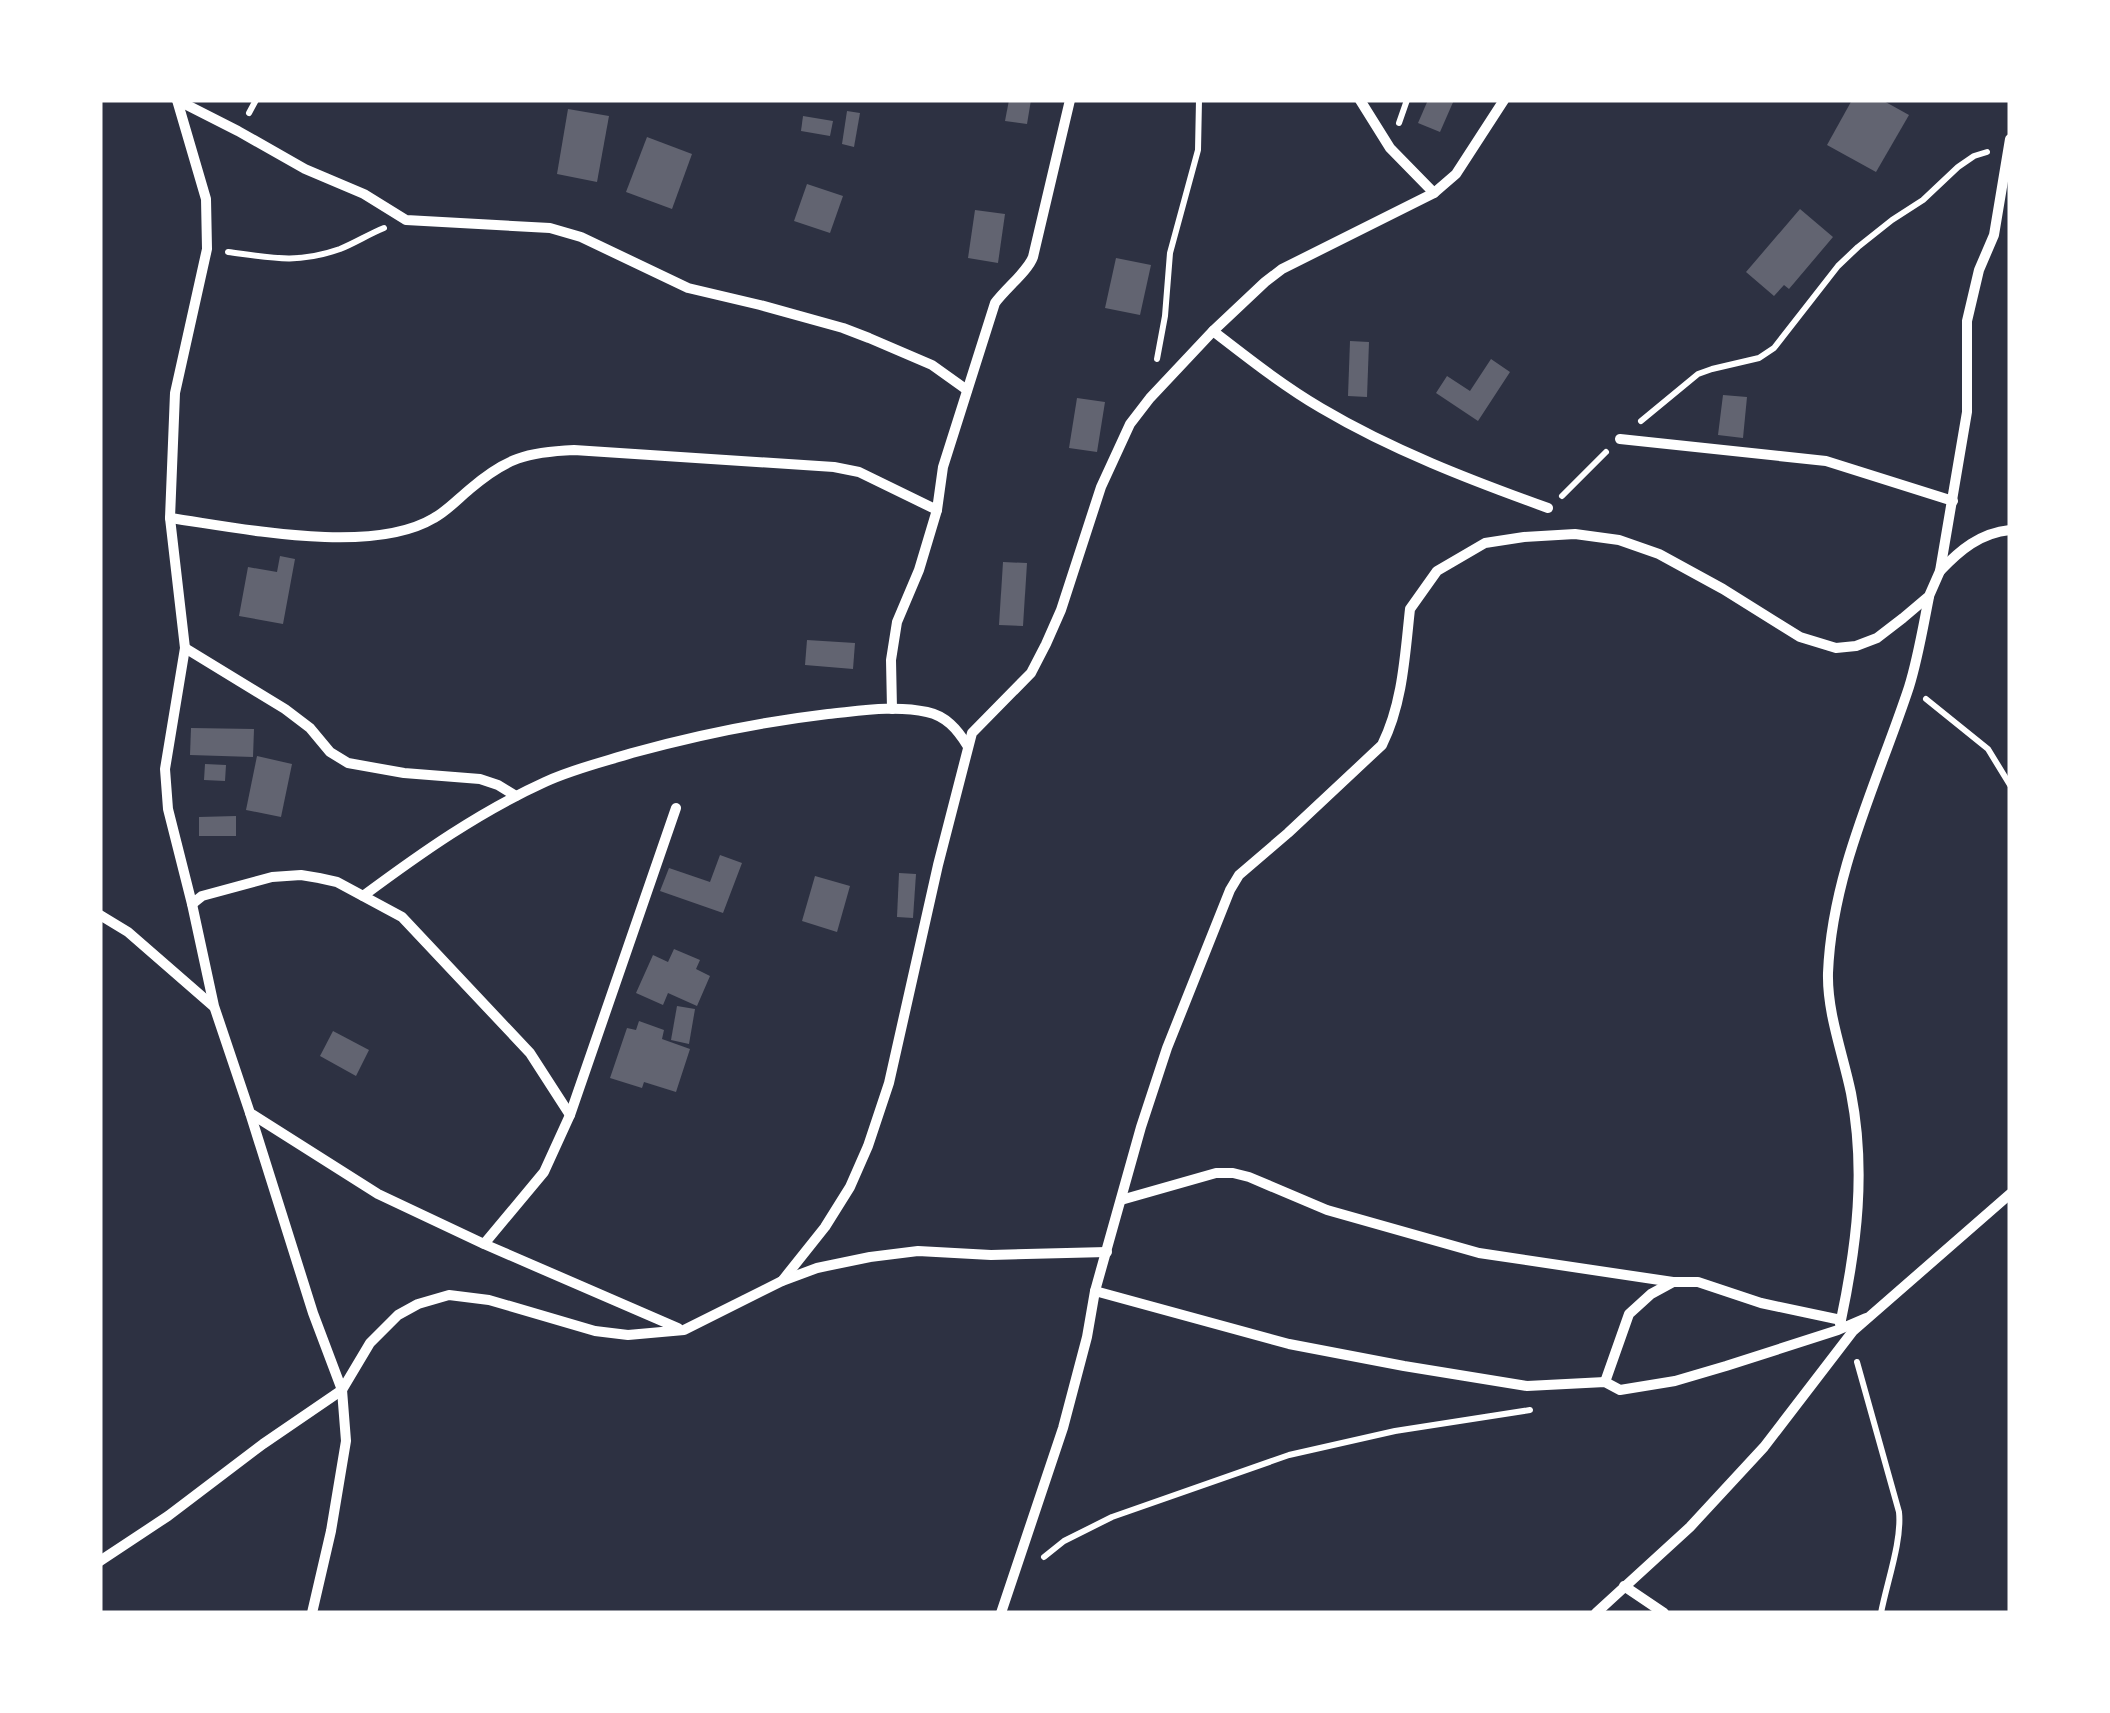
<svg xmlns="http://www.w3.org/2000/svg" width="2110" height="1713" viewBox="0 0 2110 1713" font-family="Georgia,serif">
  <rect width="100%" height="100%" fill="#2d3142"/>
  <!-- building -->
  <g fill="#626471">
    <path d="M 1009,100 L 1031,100 L 1027,124 L 1005,121 Z"/>
    <path d="M 1428,100 L 1454,100 L 1440,132 L 1418,123 Z"/>
    <path d="M 1852,100 L 1882,100 L 1909,115 L 1876,172 L 1827,145 Z"/>
    <path d="M 568,109 L 609,116 L 597,182 L 557,174 Z"/>
    <path d="M 847,111 L 860,113 L 854,147 L 842,144 Z"/>
    <path d="M 803,116 L 833,121 L 830,136 L 801,131 Z"/>
    <path d="M 647,137 L 692,154 L 672,209 L 626,192 Z"/>
    <path d="M 807,184 L 843,196 L 830,233 L 794,221 Z"/>
    <path d="M 1800,209 L 1833,237 L 1789,289 L 1784,285 L 1774,296 L 1746,272 Z"/>
    <path d="M 975,210 L 1005,214 L 998,263 L 968,258 Z"/>
    <path d="M 1116,258 L 1151,265 L 1140,315 L 1105,308 Z"/>
    <path d="M 1350,341 L 1369,342 L 1367,397 L 1348,396 Z"/>
    <path d="M 1491,359 L 1510,372 L 1478,421 L 1436,393 L 1447,376 L 1470,391 Z"/>
    <path d="M 1723,395 L 1747,397 L 1743,438 L 1718,435 Z"/>
    <path d="M 1077,398 L 1105,402 L 1097,452 L 1069,448 Z"/>
    <path d="M 280,556 L 295,559 L 283,624 L 239,616 L 248,567 L 277,572 Z"/>
    <path d="M 1003,562 L 1027,563 L 1023,626 L 999,625 Z"/>
    <path d="M 807,640 L 855,643 L 853,669 L 805,665 Z"/>
    <path d="M 191,728 L 254,729 L 253,757 L 190,755 Z"/>
    <path d="M 257,756 L 292,764 L 281,817 L 246,810 Z"/>
    <path d="M 205,764 L 226,765 L 225,781 L 204,780 Z"/>
    <path d="M 236,816 L 236,836 L 199,836 L 199,817 Z"/>
    <path d="M 720,855 L 742,863 L 723,913 L 660,891 L 669,868 L 710,882 Z"/>
    <path d="M 899,873 L 916,874 L 913,918 L 897,917 Z"/>
    <path d="M 815,876 L 850,886 L 837,932 L 802,921 Z"/>
    <path d="M 674,949 L 700,960 L 696,969 L 710,976 L 697,1006 L 668,993 L 663,1005 L 636,993 L 653,955 L 668,962 Z"/>
    <path d="M 677,1006 L 695,1009 L 689,1044 L 671,1040 Z"/>
    <path d="M 639,1021 L 664,1030 L 662,1039 L 690,1049 L 676,1092 L 644,1082 L 642,1088 L 610,1078 L 627,1028 L 636,1030 Z"/>
    <path d="M 333,1031 L 369,1050 L 356,1076 L 320,1056 Z"/>
  </g>
  <g fill="none" stroke-linecap="round" stroke-linejoin="round">
    <!-- path -->
    <g stroke="#fff" stroke-width="6">
      <path d="M 249,113 L 256,100"/>
      <path d="M 1399,123 L 1407,100"/>
      <path d="M 228,252 C 272,258 297,264 340,249 C 355,243 369,234 384,228"/>
      <path d="M 1157,359 L 1165,316 L 1170,253 L 1198,150 L 1199,100"/>
      <path d="M 1641,421 L 1698,374 L 1712,369 L 1759,358 L 1774,348 L 1838,266 L 1858,247 L 1892,220 L 1923,200 L 1958,167 L 1974,156 L 1987,152"/>
      <path d="M 1562,496 L 1606,452"/>
      <path d="M 1926,699 L 1988,749 L 2010,785"/>
      <path d="M 1857,1362 L 1899,1512 C 1902,1541 1887,1582 1881,1613"/>
      <path d="M 1044,1557 L 1064,1541 L 1112,1517 L 1289,1455 L 1395,1431 L 1530,1410"/>
    </g>
    <!-- minor -->
    <g stroke="#fff" stroke-width="10">
      <path d="M 177,100 L 206,199 L 207,249 L 175,393 L 170,518 L 185,648 L 165,769 L 168,809 L 192,904 L 214,1006 L 250,1113 L 313,1313 L 342,1390 L 346,1441 L 331,1531 L 312,1613"/>
      <path d="M 177,100 L 238,131 L 305,169 L 364,194 L 406,220 L 550,228 L 581,237 L 688,288 L 760,305 L 843,328 L 869,338 L 932,365 L 967,390"/>
      <path d="M 1360,100 L 1390,148 L 1434,193"/>
      <path d="M 1213,331 C 1248,358 1282,385 1321,408 C 1392,450 1470,480 1548,508"/>
      <path d="M 1620,439 L 1826,461 L 1953,501"/>
      <path d="M 170,518 C 241,528 371,556 434,518 C 447,511 458,499 470,489 C 506,458 527,452 574,450 L 834,467 L 859,472 L 937,510"/>
      <path d="M 1940,571 C 1960,550 1980,533 2010,530"/>
      <path d="M 185,648 L 285,709 L 310,728 L 330,752 L 348,763 L 404,773 L 480,779 L 498,785 L 516,796"/>
      <path d="M 892,709 L 891,660 L 897,622 L 919,570 L 937,510 L 943,467 L 995,303 C 1006,288 1028,271 1033,257 L 1070,100"/>
      <path d="M 363,896 C 421,853 479,812 545,782 C 573,769 603,762 632,753 C 697,735 761,722 828,714 C 860,711 895,705 927,712 C 946,716 957,729 967,745"/>
      <path d="M 192,904 L 202,896 L 272,877 L 301,875 L 319,878 L 337,882 L 402,917 L 530,1053 L 570,1115"/>
      <path d="M 100,915 L 128,932 L 213,1006"/>
      <path d="M 250,1113 L 378,1194 L 484,1244 L 678,1328"/>
      <path d="M 1121,1200 L 1216,1173 L 1233,1173 L 1249,1177 L 1327,1210 L 1479,1253 L 1673,1282"/>
      <path d="M 484,1244 L 544,1172 L 570,1115 L 676,808"/>
      <path d="M 782,1281 L 825,1227 L 850,1187 L 868,1146 L 889,1083 L 938,865 L 972,733 L 1031,673 L 1046,644 L 1061,610 L 1101,487 L 1130,424 L 1150,398 L 1213,331 L 1265,282 L 1282,269 L 1434,193 L 1456,174 L 1504,100"/>
      <path d="M 1095,1291 L 1289,1344 L 1404,1366 L 1527,1386 L 1605,1382 L 1620,1390 L 1675,1381 L 1726,1366 L 1838,1330 L 1866,1318"/>
      <path d="M 1841,1320 C 1857,1244 1866,1170 1851,1093 C 1843,1054 1827,1013 1828,973 C 1832,872 1878,781 1909,687 C 1918,658 1923,627 1929,597"/>
      <path d="M 1605,1382 L 1629,1314 L 1651,1294 L 1673,1282 L 1698,1282 L 1761,1303 L 1841,1320 L 1840,1324"/>
      <path d="M 100,1561 L 168,1516 L 263,1444 L 342,1390 L 370,1343 L 398,1315 L 418,1304 L 449,1295 L 489,1300 L 595,1331 L 628,1335 L 684,1330 L 782,1281 L 817,1268 L 870,1257 L 918,1251 L 991,1255 L 1107,1252"/>
      <path d="M 1624,1586 L 1664,1613"/>
      <path d="M 1001,1613 L 1063,1428 L 1087,1337 L 1095,1291 L 1141,1127 L 1167,1048 L 1230,890 L 1239,875 L 1288,833 L 1382,745 C 1403,703 1405,654 1410,609 L 1437,571 L 1485,543 L 1524,537 L 1575,534 L 1619,540 L 1659,554 L 1723,589 L 1800,637 L 1836,648 L 1856,646 L 1877,638 L 1903,618 L 1929,596 L 1940,571 L 1967,412 L 1967,321 L 1979,270 L 1994,235 L 2010,139"/>
      <path d="M 1596,1613 L 1690,1527 L 1764,1447 L 1853,1331 L 2010,1194"/>
    </g>
  </g>
  <!-- border -->
  <rect width="2110" height="1713" fill="none" stroke="#ffffff" stroke-width="205"/>
</svg>
